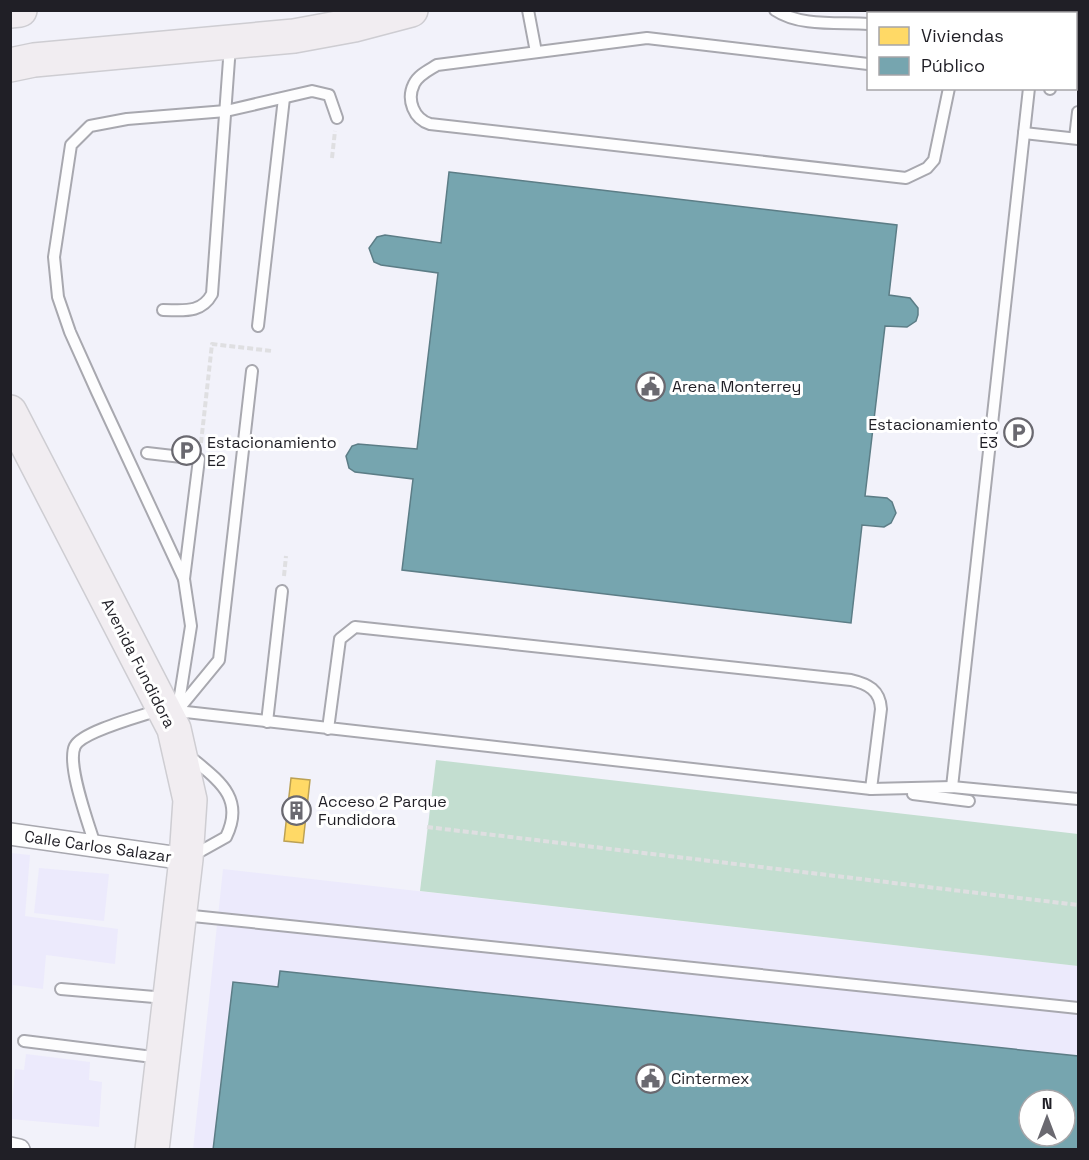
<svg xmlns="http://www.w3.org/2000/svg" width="1089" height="1160" viewBox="0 0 1089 1160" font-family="'Space Grotesk',sans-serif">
  <rect width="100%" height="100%" fill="#f2f2fa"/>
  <!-- built -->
  <g fill="#eceafc" fill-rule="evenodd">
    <path d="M 11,853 L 30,855 L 25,916 L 118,929 L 115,964 L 46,955 L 43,989 L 13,985 L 11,1008 Z"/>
    <path d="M 39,868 L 109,874 L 104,921 L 34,913 Z"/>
    <path d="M 223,869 L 1078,966 L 1078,1149 L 193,1150 ZM 1029,1100 L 1065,1100 L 1065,1136 L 1029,1136 Z"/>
    <path d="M 26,1054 L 90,1062 L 89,1080 L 102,1082 L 99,1127 L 11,1119 L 15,1069 L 24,1070 Z"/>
  </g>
  <!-- green -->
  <path fill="#c3ded0" d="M 436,760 L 1078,834 L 1078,966 L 420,891 Z"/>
  <!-- homes -->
  <path fill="#ffd966" stroke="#bca153" stroke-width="1.5" d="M 291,778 L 310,780 L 303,843 L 284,841 Z"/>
  <!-- public -->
  <g fill="#76a5af" stroke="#5c7d86" stroke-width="1.5" fill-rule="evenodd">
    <path d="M 449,172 L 897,225 L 889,295 L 910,298 L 918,308 L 918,315 L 916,321 L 907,327 L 885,326 L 865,496 L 887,498 L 892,502 L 896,513 L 891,523 L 884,527 L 862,525 L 851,623 L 402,570 L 413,479 L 355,472 L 349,468 L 346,456 L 352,446 L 358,444 L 417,449 L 438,273 L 381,265 L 374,262 L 369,248 L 377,237 L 385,235 L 441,243 Z"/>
    <path d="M 280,971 L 1078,1056 L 1078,1150 L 213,1150 L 233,982 L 278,987 ZM 1029,1100 L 1065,1100 L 1065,1136 L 1029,1136 Z"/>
  </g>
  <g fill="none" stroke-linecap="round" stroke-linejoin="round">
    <defs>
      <g id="service">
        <path d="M 528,10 L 536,52"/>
        <path d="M 775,10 C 800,27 840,22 868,24"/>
        <path d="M 1038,14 L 1038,10"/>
        <path d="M 1058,14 L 1059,10"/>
        <path d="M 868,64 L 647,38 L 437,65 C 429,70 418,75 414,84 C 406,100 414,119 430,124 L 906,178 L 927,168 L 934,160 L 949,88"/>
        <path d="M 1050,89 L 1050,88"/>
        <path d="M 1024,133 L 1078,139"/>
        <path d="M 1075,138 L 1078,112"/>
        <path d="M 163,310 C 183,310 201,314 212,294 L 230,46"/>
        <path d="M 258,326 L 284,98"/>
        <path d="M 147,453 L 199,459 L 184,579 L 191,626 L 178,708"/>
        <path d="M 184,579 L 97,392 L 70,332 L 58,297 L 54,257 L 71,145 L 90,126 L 127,119 L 226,111 L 312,91 L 329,95 L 337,118"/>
        <path d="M 177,711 L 871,789 L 881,709 C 880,690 868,684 851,680 L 355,627 L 340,639 L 328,729"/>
        <path d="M 177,711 L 219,660 L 252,371"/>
        <path d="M 267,722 L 282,591"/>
        <path d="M 188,755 C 216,779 246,796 226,837 L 192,856"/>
        <path d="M 952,787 L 1029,88"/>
        <path d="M 871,789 L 952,787 L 1078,799"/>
        <path d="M 913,794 L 969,801"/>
        <path d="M 95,845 C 89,825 66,764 75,746 C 83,731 142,716 159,710"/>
        <path d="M 183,915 L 1078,1008"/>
        <path d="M 61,989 L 166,998"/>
        <path d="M 24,1041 L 161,1058"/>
      </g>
      <g id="minor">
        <path d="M 10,834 L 186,859"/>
        <path d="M 10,1148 L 19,1150"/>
      </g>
      <g id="primary">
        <path d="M 10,11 L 20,10"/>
        <path d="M 10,65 L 34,60 L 294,36 L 354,25 L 411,10"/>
        <path d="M 10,412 L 174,729 L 190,800 L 186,859 L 152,1150"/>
      </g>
    </defs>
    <!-- service casing -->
    <use href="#service" stroke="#a8a8af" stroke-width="14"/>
    <!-- minor casing -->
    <use href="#minor" stroke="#a8a8af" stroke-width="24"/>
    <!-- primary casing -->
    <use href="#primary" stroke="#cecdd2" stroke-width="36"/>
    <!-- path -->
    <g stroke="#dfdfe1" stroke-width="4" stroke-dasharray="6 3" stroke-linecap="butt">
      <path d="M 332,158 L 335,131"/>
      <path d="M 201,443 L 212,344 L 272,351"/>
      <path d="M 284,576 L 286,556"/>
      <path d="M 427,827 L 1078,905"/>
    </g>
    <!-- service -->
    <use href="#service" stroke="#fdfdfe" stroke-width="10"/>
    <!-- minor -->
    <use href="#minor" stroke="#fdfdfe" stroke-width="21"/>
    <!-- primary -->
    <use href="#primary" stroke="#f1edf1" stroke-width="33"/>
  </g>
  <!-- icons -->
  <defs>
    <symbol id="civic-ring" viewBox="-11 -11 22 22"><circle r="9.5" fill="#fff" stroke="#6a6970" stroke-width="1.5"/><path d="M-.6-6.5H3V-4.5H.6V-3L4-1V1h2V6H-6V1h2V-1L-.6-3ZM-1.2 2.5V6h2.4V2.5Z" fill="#6a6970"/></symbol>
    <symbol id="parking-ring" viewBox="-11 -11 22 22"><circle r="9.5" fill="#fff" stroke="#6a6970" stroke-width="1.5"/><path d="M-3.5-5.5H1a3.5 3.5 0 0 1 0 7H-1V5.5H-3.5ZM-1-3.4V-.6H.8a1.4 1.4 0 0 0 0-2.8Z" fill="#6a6970"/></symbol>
    <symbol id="building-ring" viewBox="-11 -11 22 22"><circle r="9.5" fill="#fff" stroke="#6a6970" stroke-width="1.5"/><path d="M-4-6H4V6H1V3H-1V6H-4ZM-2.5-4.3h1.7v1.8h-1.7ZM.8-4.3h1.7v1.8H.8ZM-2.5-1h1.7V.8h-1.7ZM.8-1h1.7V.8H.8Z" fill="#6a6970"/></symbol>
  </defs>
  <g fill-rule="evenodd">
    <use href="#civic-ring" x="634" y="370" width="33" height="33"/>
    <use href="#parking-ring" x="1002" y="416" width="33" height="33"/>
    <use href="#parking-ring" x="170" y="434" width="33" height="33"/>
    <use href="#building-ring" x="280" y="794" width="33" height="33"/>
    <use href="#civic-ring" x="634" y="1062" width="33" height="33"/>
  </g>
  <g text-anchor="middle" stroke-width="6" stroke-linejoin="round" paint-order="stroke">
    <!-- poi labels -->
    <g font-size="16" fill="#201f26" stroke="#fff" text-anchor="start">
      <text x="672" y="392">Arena Monterrey</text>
      <text x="998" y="430" text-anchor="end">Estacionamiento<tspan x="998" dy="18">E3</tspan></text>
      <text x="207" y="448">Estacionamiento<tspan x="207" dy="18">E2</tspan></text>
      <text x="318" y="807">Acceso 2 Parque<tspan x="318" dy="18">Fundidora</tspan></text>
      <text x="671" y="1084">Cintermex</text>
    </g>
    <!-- street labels -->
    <g font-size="16" fill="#201f26" stroke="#fff">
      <text transform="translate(139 663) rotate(63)" y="6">Avenida Fundidora</text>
      <text transform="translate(98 846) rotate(8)" y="6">Calle Carlos Salazar</text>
    </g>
  </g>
  <!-- border -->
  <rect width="1089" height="1160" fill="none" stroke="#201f26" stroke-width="24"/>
  <!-- legend -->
  <rect x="867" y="12" width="210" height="78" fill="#ffffff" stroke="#a6a5a8" stroke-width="1.5"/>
  <rect x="879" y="27" width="30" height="18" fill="#ffd966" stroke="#a6a5a8" stroke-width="1.5"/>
  <text x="921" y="42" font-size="18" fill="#201f26">Viviendas</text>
  <rect x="879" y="57" width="30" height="18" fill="#76a5af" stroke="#a6a5a8" stroke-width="1.5"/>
  <text x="921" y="72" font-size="18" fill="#201f26">Público</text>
  <!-- north arrow -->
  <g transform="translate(1047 1118)"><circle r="28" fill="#ffffff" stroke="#a6a5a8" stroke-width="1.5"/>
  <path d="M0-4.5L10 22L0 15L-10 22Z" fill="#6a6970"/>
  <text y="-9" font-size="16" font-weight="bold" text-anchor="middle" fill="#201f26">N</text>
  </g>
</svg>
